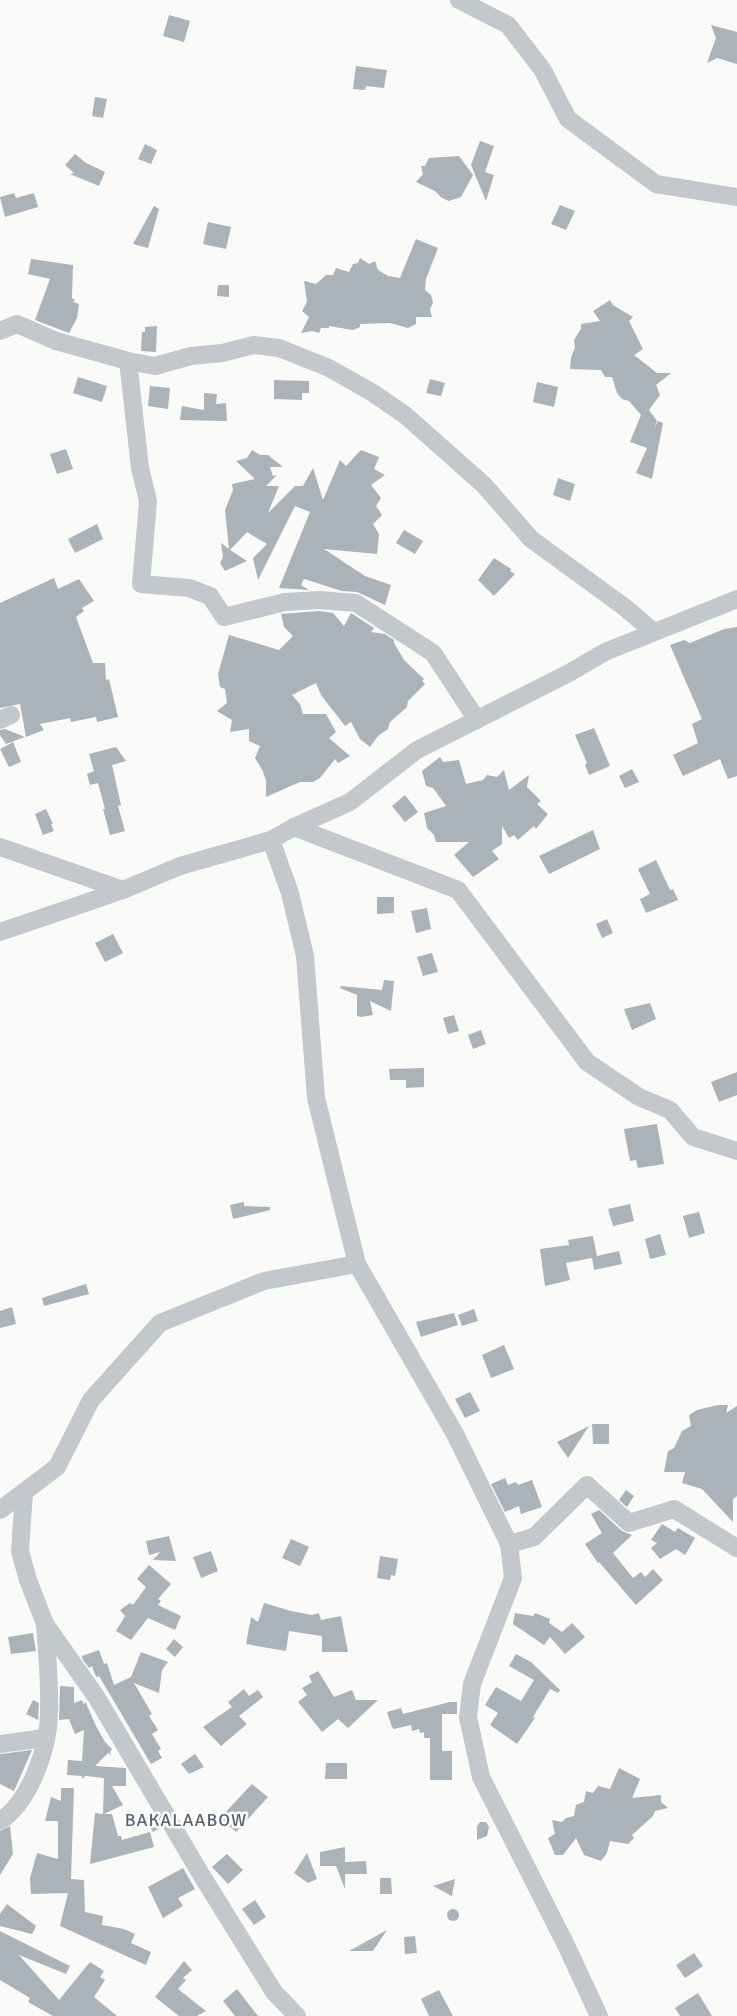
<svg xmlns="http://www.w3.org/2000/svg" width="737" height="2016" viewBox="0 0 737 2016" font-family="Signika,sans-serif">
  <rect width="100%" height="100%" fill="#fafaf8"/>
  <!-- building -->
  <g fill="#aab3b9">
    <path d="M 169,15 L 190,21 L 184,42 L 163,36 Z"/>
    <path d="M 711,25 L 737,32 L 737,64 L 717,58 L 707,63 L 716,38 Z"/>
    <path d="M 356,66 L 387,70 L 384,88 L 366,86 L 365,90 L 353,89 Z"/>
    <path d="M 95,97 L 107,99 L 103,118 L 92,116 Z"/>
    <path d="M 480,141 L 494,146 L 485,172 L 494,175 L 486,201 L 471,165 Z"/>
    <path d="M 145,144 L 157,150 L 151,164 L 138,159 Z"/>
    <path d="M 75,154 L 86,163 L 105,172 L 99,186 L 70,174 L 74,173 L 65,165 Z"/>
    <path d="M 459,156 L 473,175 L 461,197 L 449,201 L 442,198 L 435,191 L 416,182 L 423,174 L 421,166 L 425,166 L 429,158 Z"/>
    <path d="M 14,193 L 16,198 L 34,193 L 38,207 L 5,217 L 0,197 Z"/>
    <path d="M 560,205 L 575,211 L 566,230 L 551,224 Z"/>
    <path d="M 154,206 L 159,209 L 148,248 L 133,244 Z"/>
    <path d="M 208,222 L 231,227 L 226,249 L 203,244 Z"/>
    <path d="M 416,239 L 438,248 L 426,279 L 425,290 L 431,295 L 433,303 L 430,309 L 432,317 L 416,317 L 416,324 L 408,328 L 390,323 L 360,324 L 360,327 L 353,330 L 329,326 L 329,328 L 321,328 L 319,333 L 312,331 L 301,333 L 309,317 L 302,311 L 307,302 L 304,281 L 316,284 L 326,275 L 333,275 L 336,268 L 349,272 L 353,264 L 358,263 L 360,258 L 369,264 L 375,261 L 378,270 L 388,276 L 400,278 Z"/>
    <path d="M 31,259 L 73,265 L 72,298 L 75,300 L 73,302 L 79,304 L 77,318 L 69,333 L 35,320 L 50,279 L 28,274 Z"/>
    <path d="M 218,285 L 229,285 L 229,297 L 217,296 Z"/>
    <path d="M 610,300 L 613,305 L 633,317 L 629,321 L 643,349 L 634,355 L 657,373 L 671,373 L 656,385 L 660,395 L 649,410 L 657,421 L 654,429 L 658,421 L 663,423 L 652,479 L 636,473 L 647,448 L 630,442 L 641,415 L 629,401 L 622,399 L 617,393 L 612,377 L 605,377 L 601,370 L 570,369 L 571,358 L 575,347 L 574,340 L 581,329 L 581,324 L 600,321 L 593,311 Z"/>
    <path d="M 157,326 L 156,352 L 141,351 L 142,332 L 145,332 L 145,327 Z"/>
    <path d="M 78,377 L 107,386 L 102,402 L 73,393 Z"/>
    <path d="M 430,379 L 445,383 L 441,396 L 426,393 Z"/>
    <path d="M 274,380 L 309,381 L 309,393 L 302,393 L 302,400 L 274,399 Z"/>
    <path d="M 537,382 L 558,387 L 554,407 L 533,402 Z"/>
    <path d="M 150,386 L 170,388 L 168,409 L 148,406 Z"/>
    <path d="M 204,393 L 217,394 L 216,404 L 226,403 L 227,421 L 180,420 L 182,406 L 204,410 Z"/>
    <path d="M 66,449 L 73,469 L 57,474 L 50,454 Z"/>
    <path d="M 252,450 L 260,455 L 268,455 L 283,467 L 270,467 L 273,476 L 277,475 L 266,486 L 279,486 L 268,513 L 295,486 L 303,486 L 313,468 L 323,500 L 340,460 L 346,466 L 361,450 L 379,457 L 374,469 L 385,475 L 371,485 L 381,498 L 376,506 L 382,515 L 373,524 L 379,534 L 377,554 L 324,549 L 365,576 L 391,585 L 385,605 L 357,592 L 342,591 L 304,579 L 301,585 L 309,590 L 279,588 L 310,512 L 295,506 L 258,580 L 253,558 L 267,544 L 247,532 L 230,550 L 247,561 L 225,571 L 220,563 L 223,557 L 221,543 L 229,549 L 225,510 L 233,490 L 232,484 L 255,479 L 236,461 L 247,458 Z"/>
    <path d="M 558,478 L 575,484 L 570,501 L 553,495 Z"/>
    <path d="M 97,524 L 103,539 L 75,553 L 68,539 Z"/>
    <path d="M 404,530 L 423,541 L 415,554 L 396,543 Z"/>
    <path d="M 494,558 L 511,569 L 510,571 L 515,574 L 494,596 L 478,580 Z"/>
    <path d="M 54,578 L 58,589 L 79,579 L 94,601 L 82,608 L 84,611 L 76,617 L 93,663 L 105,663 L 106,680 L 109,679 L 118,717 L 97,722 L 96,717 L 71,722 L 70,718 L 40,724 L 44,730 L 26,737 L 20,704 L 0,708 L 0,603 Z"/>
    <path d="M 319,611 L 333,613 L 344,626 L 351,613 L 374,628 L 371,632 L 385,634 L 394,640 L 394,643 L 404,660 L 424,679 L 422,681 L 425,684 L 408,701 L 407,707 L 390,722 L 388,729 L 378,736 L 370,747 L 360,739 L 351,722 L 345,726 L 321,695 L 316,683 L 292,695 L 300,704 L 303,714 L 326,714 L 336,732 L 329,738 L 350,756 L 338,763 L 335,759 L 320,778 L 313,782 L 300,782 L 266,797 L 266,780 L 263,773 L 264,773 L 255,758 L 260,746 L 249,741 L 249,729 L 230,732 L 232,720 L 217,711 L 227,703 L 225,689 L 220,687 L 218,674 L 229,635 L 279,650 L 293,636 L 284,627 L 281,614 Z"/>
    <path d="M 737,627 L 737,776 L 728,779 L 720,759 L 683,776 L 673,755 L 698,743 L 692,724 L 702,719 L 670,645 L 684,640 L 690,643 L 724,629 Z"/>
    <path d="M 594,728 L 610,766 L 589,775 L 585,765 L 587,763 L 575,735 Z"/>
    <path d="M 5,729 L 25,737 L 6,744 L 0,735 L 0,730 Z"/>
    <path d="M 13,742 L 21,762 L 9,767 L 0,749 Z"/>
    <path d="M 116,747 L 126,761 L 112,765 L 121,805 L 118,806 L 125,831 L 110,835 L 103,809 L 105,809 L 98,783 L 90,785 L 87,774 L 94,771 L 89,754 Z"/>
    <path d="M 440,757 L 443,762 L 459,760 L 466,784 L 483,780 L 487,775 L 497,777 L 504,770 L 509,790 L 529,775 L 527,787 L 541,801 L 537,804 L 548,814 L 536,829 L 534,826 L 518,840 L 514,835 L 509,838 L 502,826 L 502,844 L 492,851 L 499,859 L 473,877 L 454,855 L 469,842 L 436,842 L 434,835 L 427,828 L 424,813 L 446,806 L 433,788 L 426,786 L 422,771 Z"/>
    <path d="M 632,769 L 639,782 L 625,788 L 619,776 Z"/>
    <path d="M 405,795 L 418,812 L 405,822 L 392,806 Z"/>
    <path d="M 46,809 L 53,824 L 51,824 L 54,831 L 43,835 L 35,814 Z"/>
    <path d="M 593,830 L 600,849 L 549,874 L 539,856 Z"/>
    <path d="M 656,860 L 670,890 L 673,889 L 678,900 L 646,913 L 640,899 L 650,894 L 638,869 Z"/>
    <path d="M 377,897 L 394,897 L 394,913 L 377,914 Z"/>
    <path d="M 427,908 L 431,929 L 416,933 L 411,911 Z"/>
    <path d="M 607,919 L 613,933 L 602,938 L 596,924 Z"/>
    <path d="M 113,934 L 123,953 L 105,962 L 95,943 Z"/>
    <path d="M 432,953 L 438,972 L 423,976 L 417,957 Z"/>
    <path d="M 384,980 L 394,981 L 391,1011 L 370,1001 L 373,1015 L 361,1017 L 357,1016 L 357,995 L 340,988 L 341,986 L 382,990 Z"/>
    <path d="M 650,1003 L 656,1019 L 632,1030 L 624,1009 Z"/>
    <path d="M 454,1015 L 459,1031 L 448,1034 L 443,1018 Z"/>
    <path d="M 481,1030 L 486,1044 L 473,1049 L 468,1035 Z"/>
    <path d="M 424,1068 L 424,1087 L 406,1088 L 406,1080 L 390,1080 L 389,1069 Z"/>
    <path d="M 737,1072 L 737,1095 L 719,1102 L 711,1082 Z"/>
    <path d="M 657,1124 L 664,1164 L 638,1168 L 636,1160 L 630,1161 L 624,1129 Z"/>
    <path d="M 244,1202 L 244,1206 L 270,1207 L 270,1210 L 233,1219 L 230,1205 Z"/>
    <path d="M 630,1204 L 634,1221 L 613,1226 L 608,1209 Z"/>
    <path d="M 699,1212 L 705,1233 L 689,1238 L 683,1216 Z"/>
    <path d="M 660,1234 L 666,1255 L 650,1259 L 645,1239 Z"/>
    <path d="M 593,1236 L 597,1256 L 619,1251 L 622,1264 L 594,1270 L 592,1258 L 566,1263 L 570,1280 L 545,1286 L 540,1249 L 569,1245 L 568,1240 Z"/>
    <path d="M 86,1284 L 89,1294 L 44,1306 L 42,1298 Z"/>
    <path d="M 12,1307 L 16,1324 L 0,1328 L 0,1311 Z"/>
    <path d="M 474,1309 L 478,1321 L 462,1326 L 458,1315 Z"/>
    <path d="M 454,1313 L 458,1325 L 421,1337 L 416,1322 Z"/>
    <path d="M 504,1345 L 514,1369 L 491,1378 L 482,1355 Z"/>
    <path d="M 470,1392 L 480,1411 L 465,1418 L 455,1399 Z"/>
    <path d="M 718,1405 L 728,1405 L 726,1413 L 737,1406 L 737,1496 L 733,1499 L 733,1522 L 702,1489 L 682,1483 L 685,1472 L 664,1472 L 668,1451 L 674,1448 L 682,1431 L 691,1426 L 689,1415 L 697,1410 Z"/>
    <path d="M 592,1424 L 609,1424 L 609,1444 L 593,1444 Z"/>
    <path d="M 589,1426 L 568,1458 L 557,1442 Z"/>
    <path d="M 505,1478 L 508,1485 L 516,1482 L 518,1485 L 532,1480 L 542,1507 L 521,1514 L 519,1506 L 505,1512 L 491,1484 Z"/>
    <path d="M 626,1490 L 634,1496 L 627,1507 L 619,1500 Z"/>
    <path d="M 599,1510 L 622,1531 L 632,1535 L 613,1553 L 633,1578 L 641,1572 L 645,1577 L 653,1569 L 663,1580 L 636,1605 L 599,1562 L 598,1563 L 585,1544 L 602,1533 L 591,1514 Z"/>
    <path d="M 662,1524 L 675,1532 L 678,1528 L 695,1538 L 685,1555 L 676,1549 L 660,1559 L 651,1548 L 657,1543 L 651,1540 Z"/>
    <path d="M 169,1536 L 176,1561 L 153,1560 L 160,1552 L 149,1555 L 146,1541 Z"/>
    <path d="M 291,1539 L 309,1547 L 300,1566 L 282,1558 Z"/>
    <path d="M 211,1551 L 218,1571 L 201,1578 L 193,1557 Z"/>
    <path d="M 380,1556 L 398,1559 L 395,1576 L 391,1575 L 390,1580 L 377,1578 Z"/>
    <path d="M 149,1565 L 171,1584 L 158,1599 L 161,1601 L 158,1605 L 181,1616 L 175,1630 L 148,1618 L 131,1640 L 116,1631 L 125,1616 L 120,1610 L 130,1603 L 133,1605 L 146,1587 L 137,1579 Z"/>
    <path d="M 264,1603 L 291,1611 L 312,1615 L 319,1613 L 321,1620 L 341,1616 L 348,1652 L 322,1652 L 322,1636 L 289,1631 L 286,1651 L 246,1644 L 251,1617 L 258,1622 Z"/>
    <path d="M 515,1613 L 533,1616 L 535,1613 L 550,1619 L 549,1623 L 562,1632 L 572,1623 L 585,1637 L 565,1654 L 550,1637 L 544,1645 L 513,1624 Z"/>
    <path d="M 33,1633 L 36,1651 L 11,1654 L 8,1637 Z"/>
    <path d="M 174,1639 L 183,1647 L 175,1657 L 166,1649 Z"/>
    <path d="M 99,1650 L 104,1664 L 107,1663 L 114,1685 L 131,1677 L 141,1652 L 168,1662 L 162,1670 L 159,1693 L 134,1683 L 152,1714 L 149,1716 L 158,1730 L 152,1734 L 161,1749 L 158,1751 L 162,1758 L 151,1764 L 99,1676 L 96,1677 L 92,1666 L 89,1668 L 83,1660 L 82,1656 Z"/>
    <path d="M 516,1654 L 531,1662 L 560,1690 L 558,1693 L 550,1689 L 533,1717 L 535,1718 L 517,1744 L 490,1725 L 498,1713 L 485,1705 L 496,1687 L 521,1701 L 534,1680 L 509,1666 Z"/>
    <path d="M 318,1671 L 334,1697 L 352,1690 L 356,1700 L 378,1700 L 348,1728 L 338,1719 L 322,1732 L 298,1702 L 307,1695 L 302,1688 L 312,1682 L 309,1676 Z"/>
    <path d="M 60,1686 L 74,1687 L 74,1703 L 82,1700 L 84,1705 L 85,1701 L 96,1726 L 105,1742 L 112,1749 L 110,1752 L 111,1755 L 108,1753 L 95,1766 L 126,1768 L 126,1786 L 112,1786 L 123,1805 L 104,1814 L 112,1814 L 118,1836 L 121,1836 L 122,1840 L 150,1832 L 154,1847 L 90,1864 L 95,1813 L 103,1814 L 104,1778 L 85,1776 L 82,1779 L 82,1776 L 67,1775 L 68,1760 L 82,1761 L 84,1730 L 75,1734 L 69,1719 L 59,1720 Z"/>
    <path d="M 244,1689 L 249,1696 L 258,1690 L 263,1697 L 239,1716 L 247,1724 L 221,1746 L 203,1727 L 232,1707 L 228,1702 Z"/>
    <path d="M 33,1700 L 39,1703 L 38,1720 L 26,1714 Z"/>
    <path d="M 450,1702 L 457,1702 L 457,1714 L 442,1714 L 442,1751 L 452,1751 L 452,1780 L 430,1780 L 430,1738 L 424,1738 L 424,1732 L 420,1733 L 419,1729 L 412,1731 L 411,1725 L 394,1729 L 392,1727 L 387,1712 L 401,1708 L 403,1714 Z"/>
    <path d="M 32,1750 L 14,1791 L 0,1784 L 0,1754 Z"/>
    <path d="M 195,1754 L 204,1767 L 189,1774 L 181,1764 Z"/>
    <path d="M 326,1763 L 347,1763 L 347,1779 L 325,1779 Z"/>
    <path d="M 619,1768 L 640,1779 L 632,1798 L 661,1795 L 661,1802 L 668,1808 L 655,1811 L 653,1816 L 632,1835 L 634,1838 L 628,1844 L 610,1841 L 607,1853 L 601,1861 L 584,1855 L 576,1838 L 563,1855 L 555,1855 L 548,1838 L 555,1834 L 552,1820 L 562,1822 L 566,1818 L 574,1816 L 576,1805 L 584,1802 L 586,1791 L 593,1793 L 598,1786 L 610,1789 Z"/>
    <path d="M 252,1784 L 268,1797 L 236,1832 L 220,1818 Z"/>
    <path d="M 61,1788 L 74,1788 L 71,1879 L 84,1880 L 85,1912 L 103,1916 L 102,1925 L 124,1929 L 135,1934 L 131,1943 L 151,1952 L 146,1965 L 60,1926 L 68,1893 L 31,1894 L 30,1878 L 37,1853 L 58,1859 L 58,1821 L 45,1821 L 51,1797 L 61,1801 Z"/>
    <path d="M 153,1814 L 161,1827 L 153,1832 L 144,1819 Z"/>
    <path d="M 480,1822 L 486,1822 L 489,1827 L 487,1836 L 477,1840 L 477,1826 Z"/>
    <path d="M 10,1826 L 13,1854 L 0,1875 L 0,1831 Z"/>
    <path d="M 345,1847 L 345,1862 L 366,1861 L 367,1874 L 345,1874 L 345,1889 L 336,1866 L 320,1866 L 320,1852 Z"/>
    <path d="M 307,1853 L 317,1879 L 308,1883 L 294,1873 Z"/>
    <path d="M 227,1854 L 243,1870 L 228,1884 L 212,1867 Z"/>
    <path d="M 183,1868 L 195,1889 L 178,1898 L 183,1906 L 163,1918 L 148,1887 Z"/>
    <path d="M 380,1878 L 391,1878 L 392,1894 L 380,1894 Z"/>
    <path d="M 455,1879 L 452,1896 L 433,1886 Z"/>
    <path d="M 255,1900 L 266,1917 L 254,1925 L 242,1909 Z"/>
    <path d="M 7,1904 L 36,1926 L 32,1934 L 0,1926 L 0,1914 Z"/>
    <circle cx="453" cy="1915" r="6"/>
    <path d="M 387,1930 L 373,1951 L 349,1951 Z"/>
    <path d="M 0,1931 L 70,1966 L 66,1974 L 19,1955 L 59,2000 L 90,1962 L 104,1971 L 100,1977 L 105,1980 L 94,1997 L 117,2016 L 53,2016 L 28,2002 L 30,1998 L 0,1980 Z"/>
    <path d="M 415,1936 L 417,1953 L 405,1954 L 404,1937 Z"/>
    <path d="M 694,1953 L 703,1966 L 685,1978 L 676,1965 Z"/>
    <path d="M 184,1961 L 192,1970 L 183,1978 L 186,1980 L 178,1989 L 206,2011 L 197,2016 L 179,2016 L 155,1997 Z"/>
    <path d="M 237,1989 L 258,2016 L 235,2016 L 223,2001 Z"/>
    <path d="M 439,1990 L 453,2016 L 429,2016 L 421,1999 Z"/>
    <path d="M 698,1993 L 712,2016 L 680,2016 L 675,2008 Z"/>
  </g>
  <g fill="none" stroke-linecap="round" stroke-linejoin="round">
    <!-- minor -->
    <g stroke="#c3c8cc" stroke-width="18">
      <path d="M 459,0 L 508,25 L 542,69 L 568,119 L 656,184 L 737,197"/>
      <path d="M 0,331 L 17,324 L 56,341 L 128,361 L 155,366 L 191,356 L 222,353 L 254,345 L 279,348 L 329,368 L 373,393 L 405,415 L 484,485 L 531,539 L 623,606 L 654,632"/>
      <path d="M 128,361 L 140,468 L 148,501 L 141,584 L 189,588 L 210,596 L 224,617 L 285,602 L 319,600 L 356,603 L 433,653 L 477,720"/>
      <path d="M 0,720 L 11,715"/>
      <path d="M 294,827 L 458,890 L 587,1062 L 639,1097 L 670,1110 L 693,1137 L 737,1151"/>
      <path d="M 0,847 L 123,890"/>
      <path d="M 0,932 L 123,890 L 180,866 L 271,840 L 294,827 L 350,802 L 417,750 L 569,673 L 605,652 L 737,599"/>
      <path d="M 357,1264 L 455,1434 L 509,1544 L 513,1578 L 472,1684 L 468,1717 L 481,1777 L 566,1945 L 599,2016"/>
      <path d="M 24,1492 L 20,1551 L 28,1580 L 45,1624 L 97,1698 L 202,1876 L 274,1992 L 297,2016"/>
      <path d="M 0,1510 L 57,1467 L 91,1400 L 160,1323 L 264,1281 L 357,1264 L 316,1098 L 305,956 L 290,893 L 271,840"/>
      <path d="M 509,1544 L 534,1537 L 587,1485 L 629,1523 L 674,1509 L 737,1548"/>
      <path d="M 0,1744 L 45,1738"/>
      <path d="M 0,1821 C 30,1802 49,1747 49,1712 C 50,1683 47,1653 45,1624"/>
    </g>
  </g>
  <g text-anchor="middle" stroke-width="5" stroke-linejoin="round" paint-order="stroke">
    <!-- quarter labels -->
    <g font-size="18" letter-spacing="1" fill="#57646e" stroke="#fff">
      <text x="186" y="1826">BAKALAABOW</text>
    </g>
  </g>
</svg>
